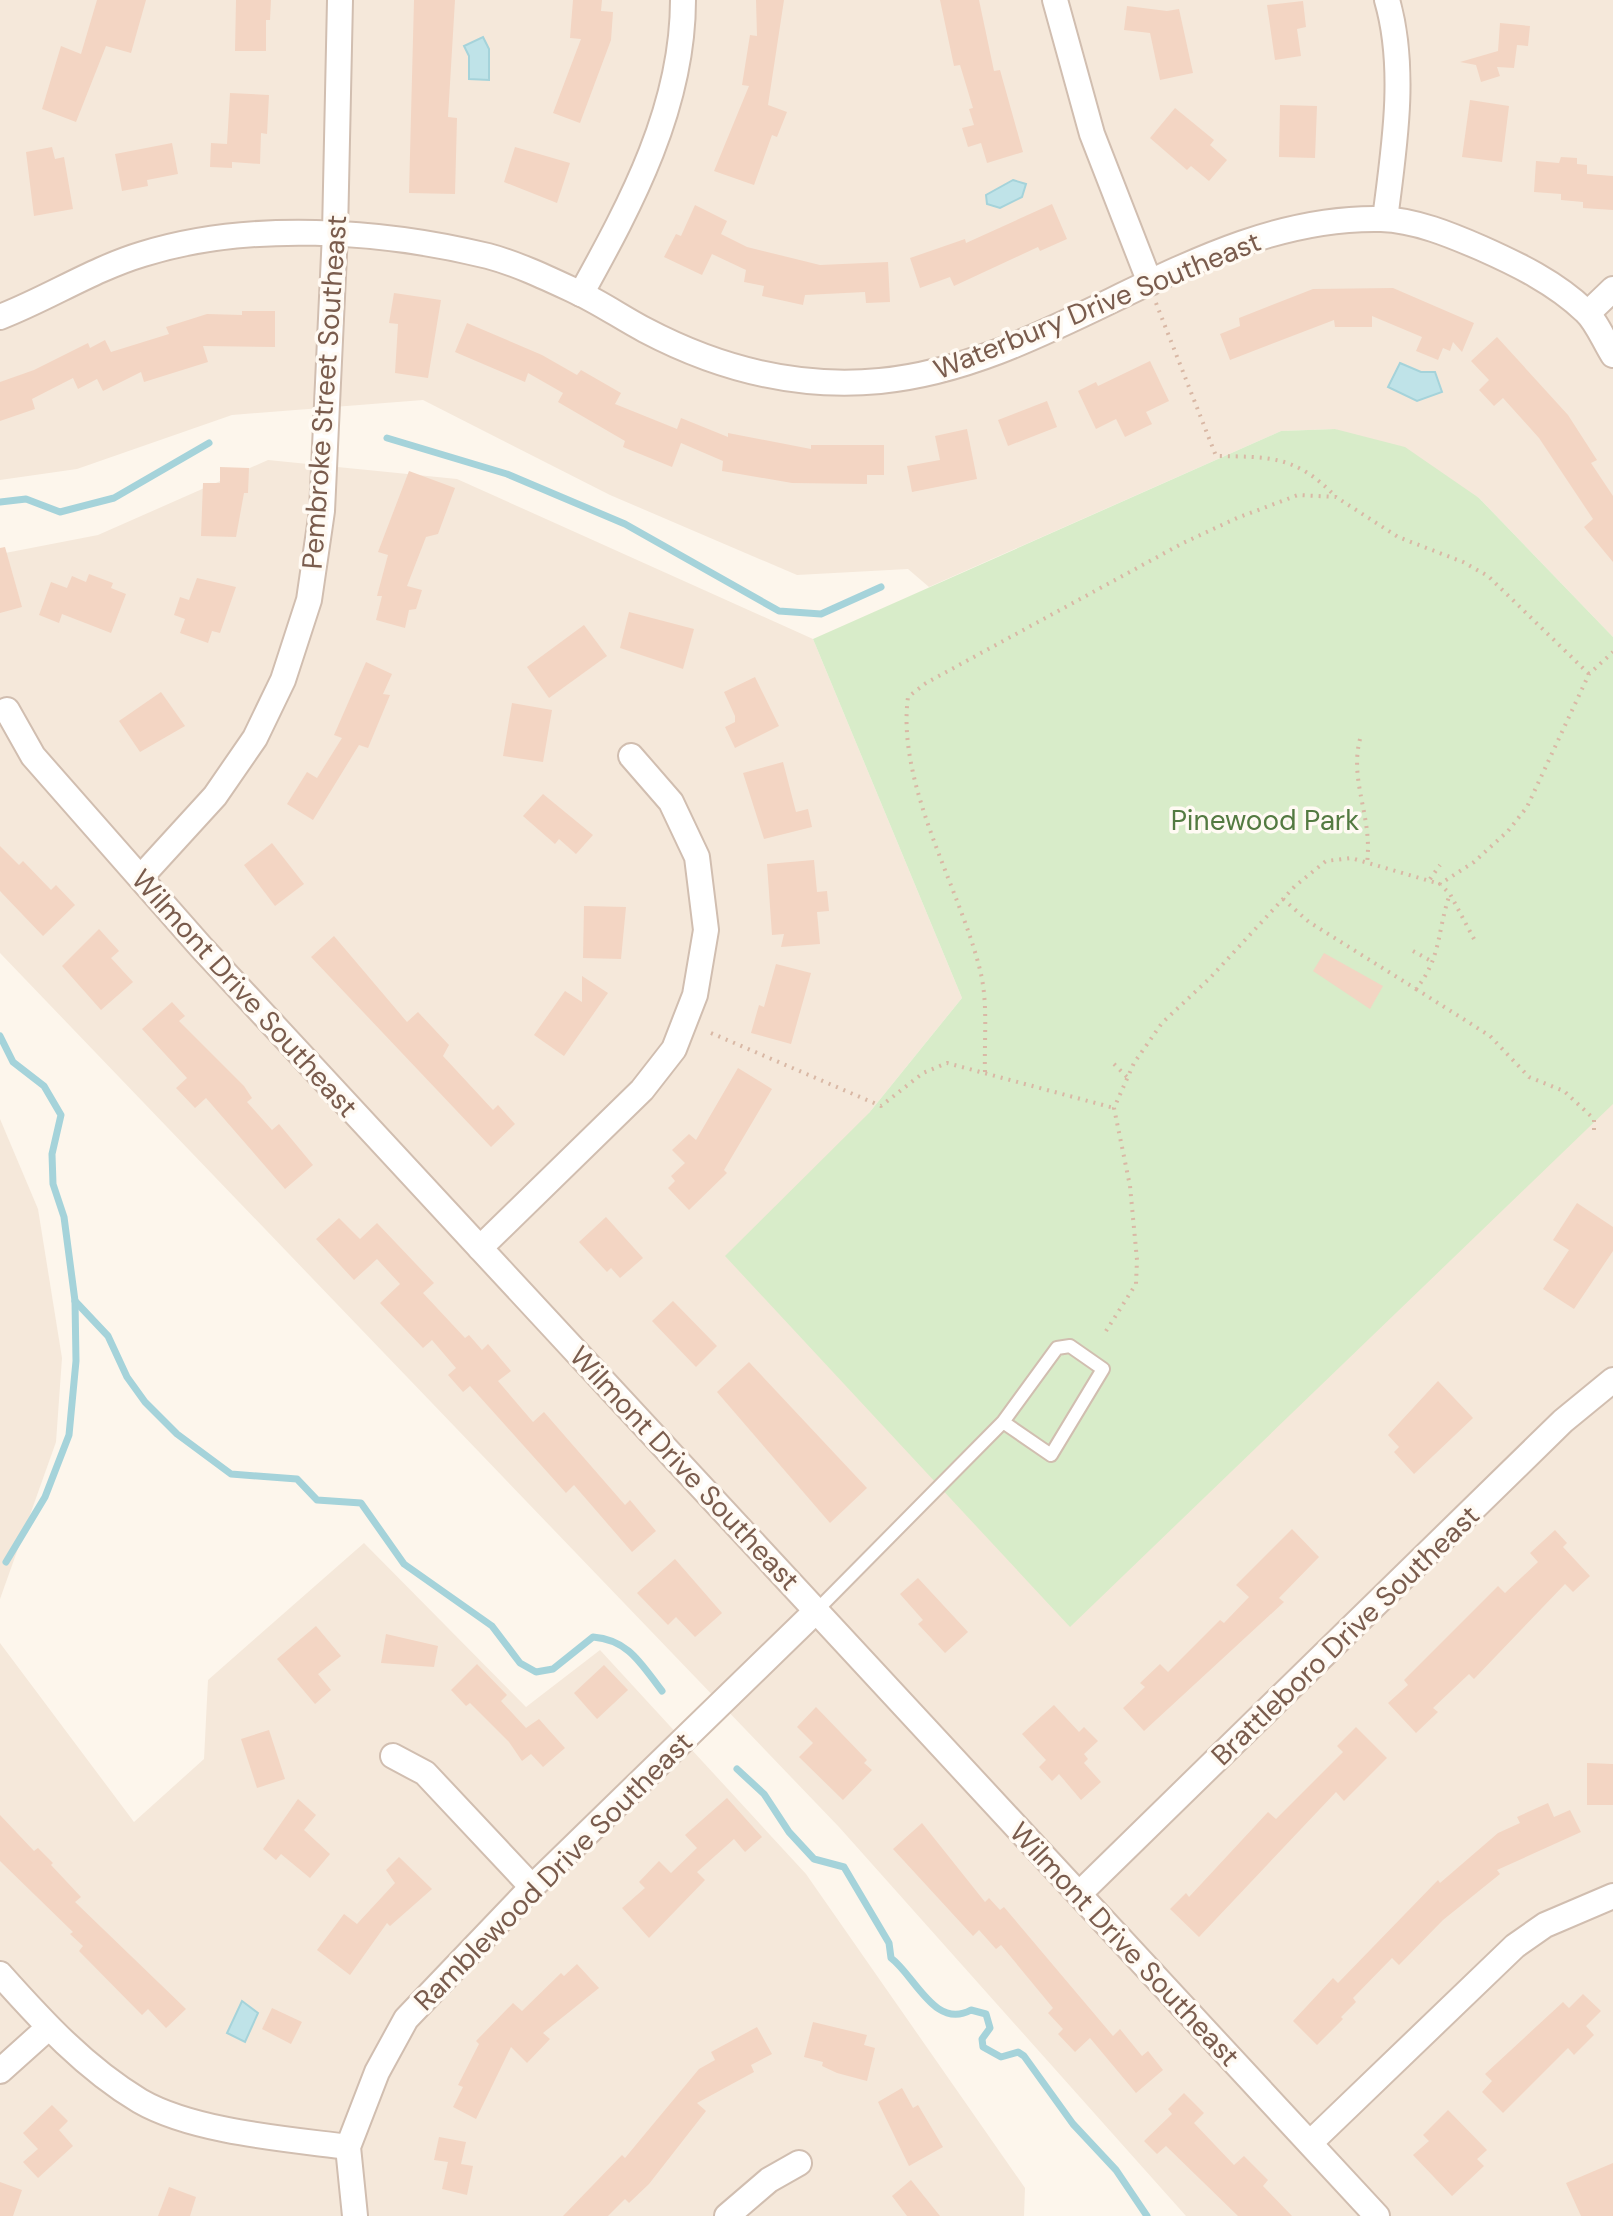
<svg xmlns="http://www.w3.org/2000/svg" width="1613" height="2216" viewBox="0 0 1613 2216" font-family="'DM Sans',sans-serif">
  <rect width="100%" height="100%" fill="#fdf6ec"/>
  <!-- residential -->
  <g fill="#f5e8da">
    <path d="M 0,0 L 1613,0 L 1613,637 L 1479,498 L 1335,429 L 1281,431 L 929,587 L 908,569 L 797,575 L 610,495 L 423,400 L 232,415 L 77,469 L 0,480 Z"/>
    <path d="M 268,460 L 457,479 L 813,639 L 962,998 L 869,1113 L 1613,1098 L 1613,2216 L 1186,2216 L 839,1827 L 0,953 L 0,554 L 98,535 Z"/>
    <path d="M 0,1119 L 38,1209 L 62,1358 L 56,1442 L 0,1599 Z"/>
    <path d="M 364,1543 L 526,1707 L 600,1650 L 806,1874 L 1025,2188 L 1024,2216 L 0,2216 L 0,1643 L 134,1822 L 204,1759 L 208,1680 Z"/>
  </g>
  <!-- green -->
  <path fill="#d8ecc9" d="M 1335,429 L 1405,447 L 1479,498 L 1613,637 L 1613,1104 L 1070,1627 L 725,1256 L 869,1113 L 962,998 L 813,639 L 1281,431 Z"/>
  <!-- water -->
  <g fill="#bfe3e8" stroke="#a5d3da" stroke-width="2">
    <path d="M 483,37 L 489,49 L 489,80 L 469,79 L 469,56 L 464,46 Z"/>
    <path d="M 1013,180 L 1026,184 L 1022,197 L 1000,208 L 987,204 L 986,195 Z"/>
    <path d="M 1400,363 L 1421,372 L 1435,372 L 1442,392 L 1417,401 L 1388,387 Z"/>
    <path d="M 242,2001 L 258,2013 L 245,2042 L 227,2033 Z"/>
  </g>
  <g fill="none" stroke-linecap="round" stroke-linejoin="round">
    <!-- stream -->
    <g stroke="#a5d3da" stroke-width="7">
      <path d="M 387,438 L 507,474 L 625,524 L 779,611 L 821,614 L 881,587"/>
      <path d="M 0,502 L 26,499 L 60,512 L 114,498 L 209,443"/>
      <path d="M 0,1036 L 13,1062 L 44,1086 L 61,1115 L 52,1154 L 53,1184 L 64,1217 L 75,1301 L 76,1361 L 69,1435 L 45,1497 L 6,1562"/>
      <path d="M 75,1301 L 108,1336 L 127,1377 L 145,1402 L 177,1434 L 231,1474 L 297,1479 L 317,1500 L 361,1503 L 404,1564 L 492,1626 L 520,1663 L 536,1672 L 553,1669 L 593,1637 C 629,1640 641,1664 662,1691"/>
      <path d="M 737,1769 L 764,1794 L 789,1832 L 814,1859 L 844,1867 L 889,1943 L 891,1958 C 915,1976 935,2030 971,2010 L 986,2014 L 990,2028 L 982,2039 L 983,2047 L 1001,2057 L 1018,2052 L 1024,2056 L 1073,2124 L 1116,2170 L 1147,2216"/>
    </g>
  </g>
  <!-- building -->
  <g fill="#f3d5c3">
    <path d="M 97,0 L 146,0 L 131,53 L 106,46 L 76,122 L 42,109 L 61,46 L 81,54 Z"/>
    <path d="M 236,0 L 271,0 L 270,20 L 266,20 L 266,51 L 235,51 Z"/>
    <path d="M 414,0 L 455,0 L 448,117 L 457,118 L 455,194 L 409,193 Z"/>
    <path d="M 573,0 L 602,0 L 601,11 L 613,12 L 611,40 L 580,123 L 553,113 L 581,39 L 570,38 Z"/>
    <path d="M 756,0 L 784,0 L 768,105 L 787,112 L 777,137 L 772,135 L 754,185 L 714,171 L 749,86 L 742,85 L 750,35 L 757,36 Z"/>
    <path d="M 940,0 L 979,0 L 994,71 L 1000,70 L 1023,152 L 987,163 L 981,143 L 968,147 L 962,128 L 974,125 L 969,109 L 973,108 L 960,65 L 954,66 Z"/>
    <path d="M 1303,1 L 1306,27 L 1297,29 L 1301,56 L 1275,60 L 1267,5 Z"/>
    <path d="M 1127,6 L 1167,11 L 1179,9 L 1193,73 L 1160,80 L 1150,33 L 1124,30 Z"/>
    <path d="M 1500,23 L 1530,26 L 1528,46 L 1517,45 L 1514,68 L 1497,67 L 1500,76 L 1481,82 L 1476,65 L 1460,62 L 1498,51 Z"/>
    <path d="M 230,93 L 269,95 L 267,134 L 261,133 L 260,164 L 232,162 L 232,168 L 210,167 L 211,143 L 227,144 Z"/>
    <path d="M 1470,100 L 1509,106 L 1502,162 L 1462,157 Z"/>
    <path d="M 1280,105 L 1317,106 L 1315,158 L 1279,157 Z"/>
    <path d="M 1175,108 L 1214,140 L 1210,145 L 1227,160 L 1209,181 L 1191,166 L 1187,170 L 1150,138 Z"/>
    <path d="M 172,143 L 178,174 L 147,180 L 148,186 L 122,191 L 115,154 Z"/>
    <path d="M 52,147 L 55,159 L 64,157 L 73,209 L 34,216 L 26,152 Z"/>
    <path d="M 515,147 L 570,163 L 557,203 L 504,182 Z"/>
    <path d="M 1561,157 L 1577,158 L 1577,164 L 1587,165 L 1587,174 L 1613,176 L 1613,210 L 1583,208 L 1583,202 L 1561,200 L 1561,194 L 1534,192 L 1536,161 L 1559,163 Z"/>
    <path d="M 1052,204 L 1067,239 L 1040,251 L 1038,247 L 954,286 L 950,277 L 920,288 L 910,258 L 965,239 L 966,243 Z"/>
    <path d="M 695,205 L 727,221 L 721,234 L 747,247 L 820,265 L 888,262 L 890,302 L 866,303 L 865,292 L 805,295 L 803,305 L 762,296 L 764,286 L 744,282 L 746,270 L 712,254 L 702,275 L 664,257 L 676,234 L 681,236 Z"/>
    <path d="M 1393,288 L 1474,323 L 1462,352 L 1453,342 L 1450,351 L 1443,348 L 1438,360 L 1416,351 L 1422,337 L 1372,316 L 1372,327 L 1335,327 L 1334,320 L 1230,360 L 1220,334 L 1240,326 L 1239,318 L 1313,289 Z"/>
    <path d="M 394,293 L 441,300 L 428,378 L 395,373 L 398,324 L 389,323 Z"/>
    <path d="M 242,311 L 275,311 L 275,347 L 203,346 L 208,362 L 144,382 L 141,372 L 103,391 L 97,379 L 78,389 L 73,378 L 32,399 L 35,409 L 0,421 L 0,382 L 34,370 L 88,343 L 90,348 L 105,340 L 111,352 L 169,334 L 166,327 L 207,314 L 242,315 Z"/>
    <path d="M 467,323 L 542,355 L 577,375 L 581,370 L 621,393 L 615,404 L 677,429 L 681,418 L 728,437 L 728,433 L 811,449 L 811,445 L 884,445 L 884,475 L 867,475 L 867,484 L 792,483 L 722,471 L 723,461 L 681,443 L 672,467 L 623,447 L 625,441 L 558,402 L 563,393 L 528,373 L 525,382 L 455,352 Z"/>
    <path d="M 1497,337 L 1568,415 L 1597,460 L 1591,463 L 1613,496 L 1613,562 L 1584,527 L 1593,519 L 1539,438 L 1503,398 L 1494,406 L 1479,390 L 1489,380 L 1471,361 Z"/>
    <path d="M 1150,361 L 1169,401 L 1146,412 L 1152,424 L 1125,437 L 1116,419 L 1096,429 L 1078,391 L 1096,382 L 1098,386 Z"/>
    <path d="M 1047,401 L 1057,427 L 1008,446 L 998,420 Z"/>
    <path d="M 967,429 L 977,479 L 912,492 L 907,466 L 940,460 L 935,436 Z"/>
    <path d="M 220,467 L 249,468 L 248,493 L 244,493 L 236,537 L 201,536 L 203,483 L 220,483 Z"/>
    <path d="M 409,471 L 455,488 L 438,534 L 426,537 L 407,586 L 422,590 L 416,609 L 409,610 L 405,628 L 376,620 L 382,596 L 377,596 L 388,555 L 378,552 Z"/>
    <path d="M 5,547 L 22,607 L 0,613 L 0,548 Z"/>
    <path d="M 89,574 L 113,583 L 111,588 L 126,594 L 111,633 L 62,614 L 59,623 L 39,615 L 51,582 L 67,588 L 72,576 L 86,582 Z"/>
    <path d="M 197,578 L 236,587 L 220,633 L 212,631 L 208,643 L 180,633 L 185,619 L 174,615 L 180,597 L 189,600 Z"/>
    <path d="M 629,612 L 694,629 L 683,669 L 620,648 Z"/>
    <path d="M 584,625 L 607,656 L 549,698 L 527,667 Z"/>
    <path d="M 366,662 L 392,674 L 383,694 L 390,695 L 368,748 L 359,745 L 313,820 L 287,804 L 307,772 L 317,778 L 342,738 L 334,735 Z"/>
    <path d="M 755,677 L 779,726 L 735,748 L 725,727 L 735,722 L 735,716 L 724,692 Z"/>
    <path d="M 161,692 L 185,726 L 140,752 L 119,721 Z"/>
    <path d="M 512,703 L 552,710 L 543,762 L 503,756 Z"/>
    <path d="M 783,762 L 796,812 L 808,809 L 812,827 L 764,839 L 743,773 Z"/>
    <path d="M 543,794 L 593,835 L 576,854 L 559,839 L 555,844 L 523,816 Z"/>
    <path d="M 272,843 L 304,884 L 275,906 L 244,865 Z"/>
    <path d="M 0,846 L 19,865 L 23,861 L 51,890 L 56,885 L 75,905 L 43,936 L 0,891 Z"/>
    <path d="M 814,860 L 817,892 L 827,891 L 829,911 L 817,912 L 820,944 L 781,947 L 784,934 L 772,935 L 767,864 Z"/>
    <path d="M 584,906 L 626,907 L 621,959 L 583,958 Z"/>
    <path d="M 99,929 L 119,951 L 111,958 L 133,982 L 101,1010 L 62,966 Z"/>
    <path d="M 334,936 L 407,1022 L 418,1012 L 449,1045 L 443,1056 L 493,1110 L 498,1105 L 515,1124 L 491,1147 L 311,957 Z"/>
    <path d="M 1324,953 L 1383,986 L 1370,1009 L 1313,971 Z"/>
    <path d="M 776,964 L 811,973 L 791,1044 L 751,1033 L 759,1005 L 764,1007 Z"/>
    <path d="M 582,976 L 608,993 L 564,1056 L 534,1035 L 565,991 L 582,1002 Z"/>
    <path d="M 172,1002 L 185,1016 L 179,1021 L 244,1086 L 252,1098 L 247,1102 L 272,1130 L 279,1124 L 313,1165 L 285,1189 L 206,1098 L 195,1108 L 176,1088 L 187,1078 L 142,1029 Z"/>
    <path d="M 738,1068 L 772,1089 L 724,1170 L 727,1173 L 689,1210 L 668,1188 L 675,1181 L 671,1176 L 685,1163 L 672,1150 L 689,1134 L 696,1140 Z"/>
    <path d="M 1577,1203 L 1613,1227 L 1613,1251 L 1574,1309 L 1543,1289 L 1569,1250 L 1553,1240 Z"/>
    <path d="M 606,1217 L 643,1258 L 620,1278 L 611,1268 L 607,1272 L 579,1242 Z"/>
    <path d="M 339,1218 L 360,1239 L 377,1223 L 434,1283 L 423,1293 L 465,1338 L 469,1335 L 482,1350 L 488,1344 L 511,1371 L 498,1381 L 533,1422 L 544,1412 L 625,1505 L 630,1500 L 656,1531 L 632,1552 L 574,1485 L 566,1493 L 470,1386 L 463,1392 L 448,1375 L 456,1368 L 432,1340 L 423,1348 L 380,1303 L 400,1284 L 377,1259 L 354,1280 L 316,1239 Z"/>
    <path d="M 673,1301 L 717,1346 L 696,1367 L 652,1321 Z"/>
    <path d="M 749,1362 L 867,1488 L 830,1523 L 717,1392 Z"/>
    <path d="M 1438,1381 L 1473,1418 L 1414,1474 L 1394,1452 L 1399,1447 L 1388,1435 Z"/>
    <path d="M 1292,1529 L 1319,1557 L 1279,1598 L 1284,1602 L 1144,1731 L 1123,1708 L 1145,1687 L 1140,1683 L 1160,1664 L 1168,1672 L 1220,1620 L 1224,1623 L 1249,1597 L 1236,1585 Z"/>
    <path d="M 1555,1530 L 1567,1543 L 1563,1547 L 1590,1576 L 1573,1592 L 1565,1584 L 1474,1679 L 1469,1674 L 1433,1708 L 1438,1712 L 1416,1733 L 1388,1703 L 1408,1685 L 1404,1680 L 1498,1586 L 1505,1593 L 1538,1562 L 1530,1553 Z"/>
    <path d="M 675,1559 L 722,1613 L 695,1637 L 676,1617 L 668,1625 L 637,1593 Z"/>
    <path d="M 918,1578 L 968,1632 L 945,1653 L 918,1624 L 923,1620 L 900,1594 Z"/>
    <path d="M 316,1626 L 341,1656 L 318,1674 L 331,1690 L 315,1704 L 277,1659 Z"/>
    <path d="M 386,1634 L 438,1646 L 434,1667 L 381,1663 Z"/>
    <path d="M 477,1664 L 507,1695 L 501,1701 L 526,1728 L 539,1719 L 565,1748 L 543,1767 L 531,1754 L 522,1761 L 509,1742 L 470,1703 L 466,1706 L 451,1690 Z"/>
    <path d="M 604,1665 L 628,1690 L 597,1719 L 574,1693 Z"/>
    <path d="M 1054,1705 L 1079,1732 L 1084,1727 L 1098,1741 L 1084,1754 L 1088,1759 L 1084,1763 L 1101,1782 L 1081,1800 L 1059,1774 L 1052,1781 L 1039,1767 L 1046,1760 L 1022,1734 Z"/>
    <path d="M 816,1707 L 867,1760 L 864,1763 L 872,1770 L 843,1800 L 799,1757 L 813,1743 L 797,1727 Z"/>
    <path d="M 1356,1727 L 1387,1758 L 1344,1801 L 1336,1792 L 1199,1937 L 1170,1909 L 1186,1893 L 1189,1897 L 1268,1812 L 1276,1819 L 1343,1752 L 1337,1746 Z"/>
    <path d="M 269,1730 L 285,1779 L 257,1788 L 241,1739 Z"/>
    <path d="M 1587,1763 L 1613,1764 L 1613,1805 L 1587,1805 Z"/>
    <path d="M 727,1798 L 762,1837 L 745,1852 L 734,1839 L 697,1872 L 705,1880 L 649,1938 L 622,1908 L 645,1888 L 639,1882 L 659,1861 L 671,1873 L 697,1848 L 685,1835 Z"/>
    <path d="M 298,1799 L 316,1815 L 304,1830 L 330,1854 L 310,1878 L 281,1854 L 276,1860 L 263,1849 Z"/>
    <path d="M 1548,1803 L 1554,1817 L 1570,1810 L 1581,1832 L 1497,1870 L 1500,1874 L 1443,1920 L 1399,1965 L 1392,1958 L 1353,1998 L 1356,2002 L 1341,2017 L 1343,2019 L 1317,2045 L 1293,2021 L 1333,1978 L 1338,1983 L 1438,1880 L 1440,1883 L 1498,1833 L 1520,1823 L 1517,1817 Z"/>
    <path d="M 0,1815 L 34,1851 L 38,1848 L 53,1863 L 51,1865 L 81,1897 L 75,1902 L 186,2009 L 166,2028 L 148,2009 L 142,2015 L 79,1951 L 83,1946 L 70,1934 L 73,1932 L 0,1861 Z"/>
    <path d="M 922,1823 L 985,1902 L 989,1898 L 1000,1910 L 1004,1907 L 1113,2036 L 1120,2029 L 1142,2056 L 1148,2051 L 1163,2070 L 1136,2093 L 1090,2038 L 1075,2052 L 1058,2034 L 1063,2029 L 1048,2013 L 1053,2008 L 1001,1945 L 996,1949 L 979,1930 L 973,1936 L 893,1849 Z"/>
    <path d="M 399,1857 L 432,1889 L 390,1926 L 387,1923 L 350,1975 L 317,1950 L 344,1914 L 357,1924 L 395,1883 L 386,1870 Z"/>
    <path d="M 577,1964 L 599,1988 L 543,2033 L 550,2039 L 527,2063 L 511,2047 L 476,2119 L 453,2107 L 463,2087 L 458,2085 L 479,2044 L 476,2041 L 513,2003 L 522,2011 L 561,1973 L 564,1976 Z"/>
    <path d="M 1583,1994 L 1601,2011 L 1586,2026 L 1594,2035 L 1574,2055 L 1568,2048 L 1503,2113 L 1482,2092 L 1492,2081 L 1485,2074 L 1563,2002 L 1569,2008 Z"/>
    <path d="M 272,2008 L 302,2022 L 291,2044 L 262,2029 Z"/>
    <path d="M 813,2022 L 867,2035 L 864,2045 L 875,2048 L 867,2081 L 837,2073 L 822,2066 L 823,2062 L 804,2057 Z"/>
    <path d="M 757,2027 L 772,2054 L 751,2065 L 754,2072 L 697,2103 L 706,2111 L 649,2184 L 629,2203 L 625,2199 L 608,2216 L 563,2216 L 622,2155 L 625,2158 L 699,2069 L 715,2060 L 711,2052 Z"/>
    <path d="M 902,2088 L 913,2108 L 918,2105 L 943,2147 L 909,2166 L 878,2102 Z"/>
    <path d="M 1184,2093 L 1204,2113 L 1194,2123 L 1234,2165 L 1244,2156 L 1268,2180 L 1263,2186 L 1292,2216 L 1238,2216 L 1166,2146 L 1157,2154 L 1144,2141 L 1172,2114 L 1168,2109 Z"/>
    <path d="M 52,2105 L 68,2121 L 59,2130 L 73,2146 L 38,2178 L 23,2162 L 38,2149 L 23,2133 Z"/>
    <path d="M 1448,2110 L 1487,2150 L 1477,2159 L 1484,2166 L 1452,2196 L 1413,2155 L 1429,2141 L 1423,2135 Z"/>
    <path d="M 439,2137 L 466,2142 L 461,2164 L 473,2166 L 467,2195 L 442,2189 L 448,2162 L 434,2160 Z"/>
    <path d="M 1613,2163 L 1613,2216 L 1581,2216 L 1566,2183 Z"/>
    <path d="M 911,2180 L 940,2216 L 907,2216 L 892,2196 Z"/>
    <path d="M 0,2182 L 22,2190 L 13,2216 L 0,2216 Z"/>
    <path d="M 169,2187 L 196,2197 L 190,2216 L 158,2216 Z"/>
  </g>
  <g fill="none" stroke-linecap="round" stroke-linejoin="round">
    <defs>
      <path id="lane" d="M 817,1610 L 1003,1422 L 1057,1348 L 1070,1346 L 1103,1369 L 1051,1455 L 1003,1422"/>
      <g id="street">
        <path d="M 1055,0 L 1092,134 L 1150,283"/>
        <path d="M 1385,219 C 1394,149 1407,69 1387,0"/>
        <path d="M 581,294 C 632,202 683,107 683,0"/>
        <path d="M 1588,313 L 1613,289"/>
        <path d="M 0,317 C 49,298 93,269 143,254 C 249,221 382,230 488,256 C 518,264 549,279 577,292 C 601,303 622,318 645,330 C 719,369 796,389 880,381 C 1057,364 1200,215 1381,219 C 1415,220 1451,235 1481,248 C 1517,264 1556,283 1585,311 C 1597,322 1604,341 1613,355"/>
        <path d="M 7,710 L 33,756 L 201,947 L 1377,2216"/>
        <path d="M 141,877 L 215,796 L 255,738 L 283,680 L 309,600 L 322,511 L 335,233 L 340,0"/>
        <path d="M 480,1248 L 642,1090 L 674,1049 L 695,995 L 706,930 L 697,857 L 671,802 L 631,756"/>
        <path d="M 393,1756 L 425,1773 L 532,1887"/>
        <path d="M 1079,1894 L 1563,1421 L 1613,1380"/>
        <path d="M 0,1974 C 42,2021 85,2068 140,2101 C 194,2132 287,2139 348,2147"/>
        <path d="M 0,2071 L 48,2028"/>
        <path d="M 1310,2143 L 1515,1946 L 1545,1925 L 1613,1896"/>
        <path d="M 355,2216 L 348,2147 L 377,2072 L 406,2019 L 532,1887 L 817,1610"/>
        <path d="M 727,2216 L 769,2180 L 799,2163"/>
      </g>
    </defs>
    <!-- lane casing -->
    <use href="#lane" stroke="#d1beb0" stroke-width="16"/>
    <!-- street casing -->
    <use href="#street" stroke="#d1beb0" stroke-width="28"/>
    <!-- path -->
    <g stroke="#d9b8a5" stroke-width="4" stroke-dasharray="2 6" stroke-linecap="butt">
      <path d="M 1156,303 L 1216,456 C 1268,457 1295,455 1334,495"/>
      <path d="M 1360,739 C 1349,782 1373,817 1367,863"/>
      <path d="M 1430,879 L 1440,865"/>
      <path d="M 1283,899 L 1309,922 L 1416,989 C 1442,957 1437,930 1450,894"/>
      <path d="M 1474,939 L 1450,894 L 1440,884 L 1474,862 L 1508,831 L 1527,807 L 1589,674 L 1613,652"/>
      <path d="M 1413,951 L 1433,962"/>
      <path d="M 1416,989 L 1490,1036 L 1529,1077 L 1564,1091 L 1594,1119 L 1594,1131"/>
      <path d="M 711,1033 L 881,1106 L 923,1073 L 947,1063 L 1114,1108"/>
      <path d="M 1114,1064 L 1128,1078"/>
      <path d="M 985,1072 C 984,1040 988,1006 981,974 C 961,889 896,786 908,697 L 926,683 L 1183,543 L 1237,518 L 1298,495 L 1336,497 L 1398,537 L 1463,562 L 1488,576 L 1589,674"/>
      <path d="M 1106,1331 L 1136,1284 L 1137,1260 L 1130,1186 L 1114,1108 L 1134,1063 L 1162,1023 L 1210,978 L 1295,886 L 1326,861 L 1351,858 L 1440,884"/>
    </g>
    <!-- lane -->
    <use href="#lane" stroke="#fff" stroke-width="12"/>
    <!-- street -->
    <use href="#street" stroke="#fff" stroke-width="24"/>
  </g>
  <g text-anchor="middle" stroke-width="7" stroke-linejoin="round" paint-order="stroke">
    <!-- street labels -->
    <g font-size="28" fill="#7a5c4d" stroke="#fffaf3">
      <text transform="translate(1097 305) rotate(-22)" y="10">Waterbury Drive Southeast</text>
      <text transform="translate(324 392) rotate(-86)" y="10">Pembroke Street Southeast</text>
      <text transform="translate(245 993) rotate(48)" y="10">Wilmont Drive Southeast</text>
      <text transform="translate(685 1468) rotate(47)" y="10">Wilmont Drive Southeast</text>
      <text transform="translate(1345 1635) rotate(-44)" y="10">Brattleboro Drive Southeast</text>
      <text transform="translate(553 1871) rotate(-45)" y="10">Ramblewood Drive Southeast</text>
      <text transform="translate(1125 1944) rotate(47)" y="10">Wilmont Drive Southeast</text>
    </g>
    <!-- park labels -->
    <g font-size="28" fill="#537a41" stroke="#fffaf3">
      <text x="1265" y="830">Pinewood Park</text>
    </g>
  </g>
</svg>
